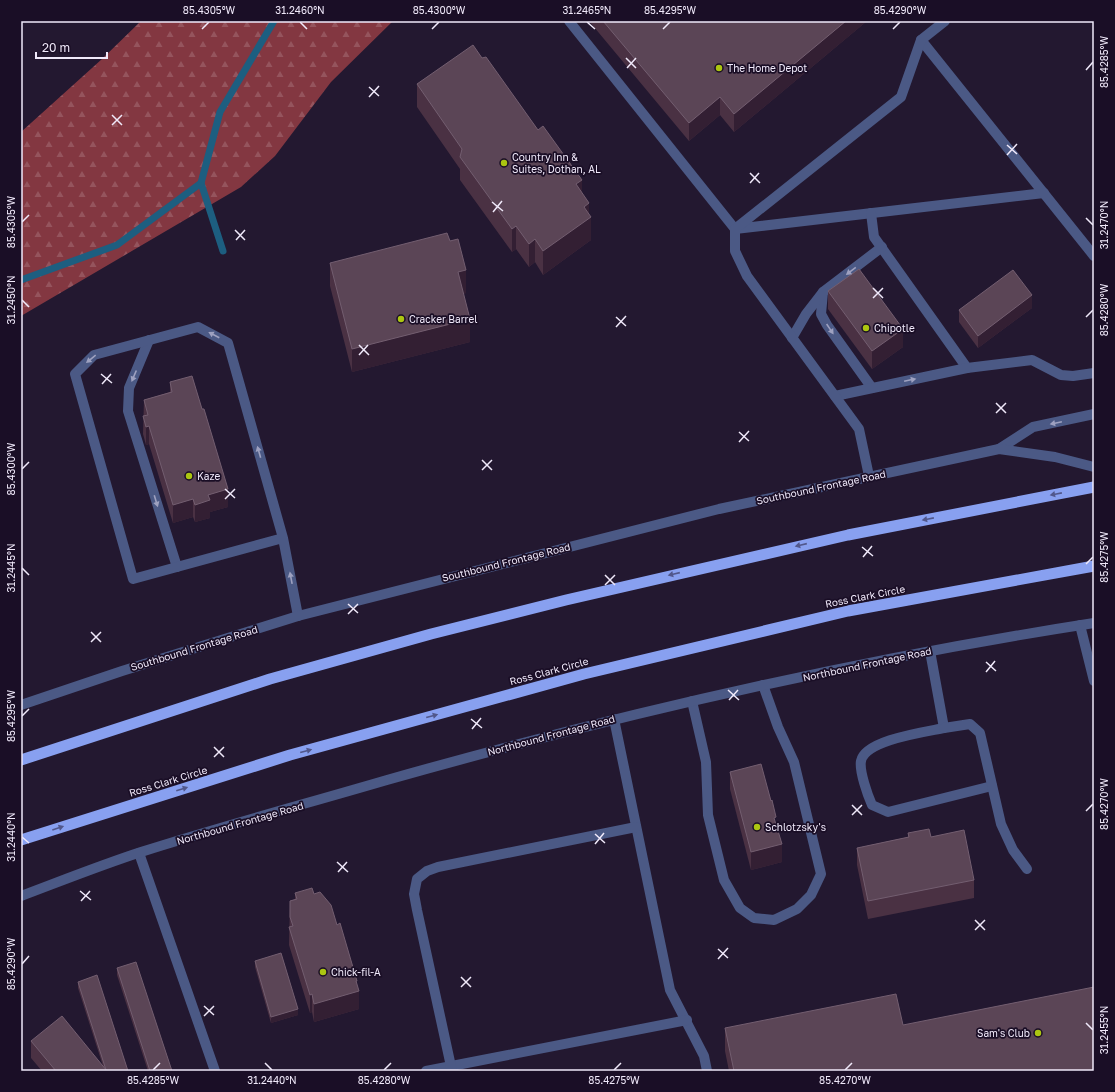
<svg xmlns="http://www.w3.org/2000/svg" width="1115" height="1092" viewBox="0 0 1115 1092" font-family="'Golos Text',sans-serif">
  <defs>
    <pattern id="forest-firs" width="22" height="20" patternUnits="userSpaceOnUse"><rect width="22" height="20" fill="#833741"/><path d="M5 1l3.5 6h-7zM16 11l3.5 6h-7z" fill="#95545d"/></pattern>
  </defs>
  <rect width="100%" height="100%" fill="#231830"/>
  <!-- forest -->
  <path fill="url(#forest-firs)" d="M 141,21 L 393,21 L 331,82 L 275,156 L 241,187 L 21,316 L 21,132 L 102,59 Z"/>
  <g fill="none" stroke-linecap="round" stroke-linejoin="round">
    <!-- stream -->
    <g stroke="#1d5e80" stroke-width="7">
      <path d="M 201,183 L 223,251"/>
      <path d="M 21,280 L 117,245 L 201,183 L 220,112 L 274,21"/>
    </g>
    <!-- service -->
    <g stroke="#4b5985" stroke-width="10">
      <path d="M 569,21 L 735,229 L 1044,193"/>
      <path d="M 921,40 L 1094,256"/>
      <path d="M 871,213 L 874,237 L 967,368 L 1032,360 L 1061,375 L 1073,376 L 1094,373"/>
      <path d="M 823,292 L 821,314 L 827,325 L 872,388"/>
      <path d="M 792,338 L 806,314 L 823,292 L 882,247"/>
      <path d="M 149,340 L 129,388 L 128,411 L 177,567"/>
      <path d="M 835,396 L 967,368"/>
      <path d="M 869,476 L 859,429 L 747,276 L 735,251 L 735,229 L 901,97 L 921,40 L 945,21"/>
      <path d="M 283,538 L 133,579 L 75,374 L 94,355 L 198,327 L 228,343 L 283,538 L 298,616"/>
      <path d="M 1080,625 L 1094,681"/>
      <path d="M 930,651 L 944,728 C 925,732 865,740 861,761 C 859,771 868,796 872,805 L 888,812 L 992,786"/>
      <path d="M 692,701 L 706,762 L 708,815 L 724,880 L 740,908 L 754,918 L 774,920 L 797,909 L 811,895 L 821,874 L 794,762 L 778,727 L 763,685"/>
      <path d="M 614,719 L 670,990 L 704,1056 L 707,1071"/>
      <path d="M 944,728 L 970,724 L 980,733 L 1001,824 L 1013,850 L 1027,869"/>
      <path d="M 139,853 L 215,1071"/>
      <path d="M 426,1071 L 687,1020"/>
      <path d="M 452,1071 L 417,910 L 414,894 L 417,879 L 427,871 L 438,867 L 636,827"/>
    </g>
    <!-- minor -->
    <g stroke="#4b5985" stroke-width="10">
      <path d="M 999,449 L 1033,427 L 1094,414"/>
      <path d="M 21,705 L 122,671 L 298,616 L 719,509 L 999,449 L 1055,457 L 1094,467"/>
      <path d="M 21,896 C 61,881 101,865 141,852 C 223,826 305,804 387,780 C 620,714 855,660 1094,623"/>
    </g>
    <!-- trunk -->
    <g stroke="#88a0f0" stroke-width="11">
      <path d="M 21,760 L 270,679 L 431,634 L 566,600 L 848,535 L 1094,487"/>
      <path d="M 21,840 L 290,755 L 584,674 L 848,611 L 1094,566"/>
    </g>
  </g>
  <!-- wall -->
  <g fill="#4a3143">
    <path d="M 589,21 L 867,21 L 734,132 L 720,115 L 689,141 Z"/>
    <path d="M 482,58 L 538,130 L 582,193 L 589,214 L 591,240 L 543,275 L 535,262 L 529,267 L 516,249 L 512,252 L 460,180 L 460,169 L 417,107 L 417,84 Z"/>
    <path d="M 330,263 L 466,293 L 463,294 L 470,342 L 352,372 L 330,286 Z"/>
    <path d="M 828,291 L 903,347 L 872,369 L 828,309 Z"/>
    <path d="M 1032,308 L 978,348 L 959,322 L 959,310 Z"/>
    <path d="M 170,382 L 228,507 L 210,512 L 210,518 L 195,522 L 193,517 L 173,523 L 149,444 L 146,445 L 143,434 L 144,400 L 170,392 Z"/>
    <path d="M 730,772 L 782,862 L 751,870 L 730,789 Z"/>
    <path d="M 908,833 L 931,837 L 974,880 L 974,898 L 868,919 L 857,865 L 857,848 L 908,837 Z"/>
    <path d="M 295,893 L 314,894 L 357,987 L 359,1009 L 314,1022 L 312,1012 L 310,1013 L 289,945 L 290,901 L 295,899 Z"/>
    <path d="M 255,961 L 298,1015 L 271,1023 L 255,967 Z"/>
    <path d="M 117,968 L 172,1071 L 148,1071 L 117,975 Z"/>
    <path d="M 78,982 L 128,1071 L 42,1071 L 31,1058 L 31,1041 L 103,1066 L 78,988 Z"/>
    <path d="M 903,1025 L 1094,1071 L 729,1071 L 725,1051 L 725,1028 Z"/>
  </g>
  <!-- shaded-wall -->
  <g fill="#331f33">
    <path d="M 846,21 L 867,21 L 734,132 L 734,114 Z"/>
    <path d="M 720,97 L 720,115 L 689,141 L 689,123 Z"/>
    <path d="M 582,180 L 582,203 L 576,184 Z"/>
    <path d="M 589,203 L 589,219 L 591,217 L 591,240 L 543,275 L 543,251 L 584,207 Z"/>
    <path d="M 516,226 L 516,249 L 512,252 L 512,229 Z"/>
    <path d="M 535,239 L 535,262 L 529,267 L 529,244 Z"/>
    <path d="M 466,270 L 466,293 L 458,295 L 458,272 Z"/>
    <path d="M 1032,295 L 1032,308 L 978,348 L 978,336 Z"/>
    <path d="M 470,319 L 470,342 L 352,372 L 352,349 Z"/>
    <path d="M 903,329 L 903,347 L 872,369 L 872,351 Z"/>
    <path d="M 149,426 L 149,444 L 146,445 L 146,427 Z"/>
    <path d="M 228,489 L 228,507 L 210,512 L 210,518 L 195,522 L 195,505 L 208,495 Z"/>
    <path d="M 193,499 L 193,517 L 173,523 L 173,505 Z"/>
    <path d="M 782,844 L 782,862 L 751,870 L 751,852 Z"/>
    <path d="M 357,981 L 357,991 L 359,991 L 359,1009 L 314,1022 L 314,1004 Z"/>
    <path d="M 312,994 L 312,1012 L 310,1013 L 310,995 Z"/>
    <path d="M 298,1009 L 298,1015 L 271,1023 L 271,1017 Z"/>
  </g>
  <!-- building -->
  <g fill="#5b4556" stroke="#735e70">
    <path d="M 603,21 L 846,21 L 734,114 L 720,97 L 689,123 Z"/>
    <path d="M 473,45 L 482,58 L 486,57 L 538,130 L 543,126 L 582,180 L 576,184 L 589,203 L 584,207 L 591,217 L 543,251 L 535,239 L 529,244 L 516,226 L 512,229 L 460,157 L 462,149 L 417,84 Z"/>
    <path d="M 447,233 L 450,241 L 458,239 L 466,270 L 458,272 L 470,319 L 352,349 L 330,263 Z"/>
    <path d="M 859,269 L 903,329 L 872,351 L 828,291 Z"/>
    <path d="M 1013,270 L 1032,295 L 978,336 L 959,310 Z"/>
    <path d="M 192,376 L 202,409 L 204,409 L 228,489 L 208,495 L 210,500 L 195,505 L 193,499 L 173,505 L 149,426 L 146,427 L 143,416 L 148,415 L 144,400 L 172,392 L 170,382 Z"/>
    <path d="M 761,764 L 771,801 L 772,800 L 776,817 L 774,818 L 782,844 L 751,852 L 730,772 Z"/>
    <path d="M 929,829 L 931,837 L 964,830 L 974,880 L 868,901 L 857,848 L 909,837 L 908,833 Z"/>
    <path d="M 312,888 L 314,894 L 320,892 L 331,905 L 337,925 L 340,923 L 357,981 L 356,981 L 359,991 L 314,1004 L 312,994 L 310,995 L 289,927 L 293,926 L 290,917 L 290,901 L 297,899 L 295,893 Z"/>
    <path d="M 281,953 L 298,1009 L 271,1017 L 255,961 Z"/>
    <path d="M 136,962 L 172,1071 L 150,1071 L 117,968 Z"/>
    <path d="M 97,975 L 128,1071 L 107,1071 L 106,1070 L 78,982 Z"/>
    <path d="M 1094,987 L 1094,1071 L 734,1071 L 725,1028 L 896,994 L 903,1025 Z"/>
    <path d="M 62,1016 L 107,1071 L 56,1071 L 31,1041 Z"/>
  </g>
  <!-- one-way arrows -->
  <defs><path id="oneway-solid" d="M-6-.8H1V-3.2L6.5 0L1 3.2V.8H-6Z"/></defs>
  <g fill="#9ea1c0">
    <use href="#oneway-solid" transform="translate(851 271) rotate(143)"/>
    <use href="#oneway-solid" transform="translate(830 329) rotate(56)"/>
    <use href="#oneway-solid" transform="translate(214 335) rotate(-152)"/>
    <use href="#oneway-solid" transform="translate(91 359) rotate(141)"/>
    <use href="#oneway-solid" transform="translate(134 376) rotate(113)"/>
    <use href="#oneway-solid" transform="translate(910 380) rotate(-12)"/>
    <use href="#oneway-solid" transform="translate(1056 423) rotate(168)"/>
    <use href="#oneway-solid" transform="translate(259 452) rotate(-106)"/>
    <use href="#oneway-solid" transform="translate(156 501) rotate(73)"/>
    <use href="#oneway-solid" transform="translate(291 578) rotate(-101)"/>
  </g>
  <g fill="#51578b">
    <use href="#oneway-solid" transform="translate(1056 494) rotate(169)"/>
    <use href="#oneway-solid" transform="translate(928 519) rotate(169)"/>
    <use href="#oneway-solid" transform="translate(801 545) rotate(167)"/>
    <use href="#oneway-solid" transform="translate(674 574) rotate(167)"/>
    <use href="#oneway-solid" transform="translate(432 716) rotate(-15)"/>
    <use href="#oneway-solid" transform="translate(306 751) rotate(-15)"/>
    <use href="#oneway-solid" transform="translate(182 789) rotate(-17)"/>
    <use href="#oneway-solid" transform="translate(58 828) rotate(-19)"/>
  </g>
  <!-- ticks -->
  <path fill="none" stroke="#f0e9fa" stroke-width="1.5" d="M 300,22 L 307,29M 587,22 L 595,29M 202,29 L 209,22M 432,29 L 439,22M 663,29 L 670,22M 893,29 L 900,22M 626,58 L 636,68M 627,68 L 636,58M 1086,70 L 1093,62M 369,87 L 379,96M 369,97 L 379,86M 112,115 L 122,125M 112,125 L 122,115M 1007,145 L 1017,154M 1007,155 L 1017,144M 750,173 L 760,183M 750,183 L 759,173M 492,202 L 503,211M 493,212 L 502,201M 1086,218 L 1093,225M 22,222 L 29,215M 235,230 L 245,240M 236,240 L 245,230M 873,288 L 883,298M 873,298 L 883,288M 22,300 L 29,307M 616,317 L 626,326M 1086,317 L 1093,310M 616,327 L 626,316M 359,345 L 369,355M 359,355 L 368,345M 101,374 L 112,383M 102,384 L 111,374M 996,403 L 1006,413M 996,413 L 1006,403M 739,432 L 749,441M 739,442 L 749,431M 482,460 L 492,470M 22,469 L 29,462M 482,470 L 492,460M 225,489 L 235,498M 225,499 L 235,489M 862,547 L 873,556M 863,557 L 872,546M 1086,564 L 1093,557M 22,568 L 29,575M 605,575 L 615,585M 605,585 L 615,575M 348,604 L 358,613M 348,614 L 358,604M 91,632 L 101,642M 91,642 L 101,632M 986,662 L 996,671M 986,672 L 995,661M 728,690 L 739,700M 729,700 L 738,690M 22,716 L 29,709M 471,719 L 482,728M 472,729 L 481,718M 214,747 L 224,757M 214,757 L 224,747M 852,805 L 862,815M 1086,811 L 1093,804M 852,815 L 862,805M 595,834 L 605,843M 22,837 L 29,843M 595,844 L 604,833M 337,862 L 348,872M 338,872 L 347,862M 80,891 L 91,900M 81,901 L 90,891M 975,920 L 985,930M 975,930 L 985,920M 718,949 L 728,958M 718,959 L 728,948M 22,964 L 29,956M 461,977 L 471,987M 461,987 L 471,977M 204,1006 L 214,1015M 204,1016 L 214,1006M 1086,1023 L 1093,1030M 265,1063 L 272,1070M 153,1070 L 160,1063M 384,1070 L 391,1063M 614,1070 L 621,1063M 845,1070 L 852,1063"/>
  <!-- markers -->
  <g fill="#acc611" stroke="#1a0e26" stroke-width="1.5">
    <circle cx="719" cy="68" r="4"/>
    <circle cx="504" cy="163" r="4"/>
    <circle cx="401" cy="319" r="4"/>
    <circle cx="866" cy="328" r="4"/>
    <circle cx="189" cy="476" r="4"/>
    <circle cx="757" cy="827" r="4"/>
    <circle cx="323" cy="972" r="4"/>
    <circle cx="1038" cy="1033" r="4"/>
  </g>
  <g text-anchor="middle" stroke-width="3.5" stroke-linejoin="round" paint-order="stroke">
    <!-- poi labels -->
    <g font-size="10" fill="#f0e9fa" stroke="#1a0e26" text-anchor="start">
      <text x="727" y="72">The Home Depot</text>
      <text x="512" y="161">Country Inn &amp;<tspan x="512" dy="12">Suites, Dothan, AL</tspan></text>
      <text x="409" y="323">Cracker Barrel</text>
      <text x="874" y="332">Chipotle</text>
      <text x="197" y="480">Kaze</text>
      <text x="765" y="831">Schlotzsky's</text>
      <text x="331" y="976">Chick-fil-A</text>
      <text x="1030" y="1037" text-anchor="end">Sam's Club</text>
    </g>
    <!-- street labels -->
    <g font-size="10" fill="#f0e9fa" stroke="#1a0e26">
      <text transform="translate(821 487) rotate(-12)" y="4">Southbound Frontage Road</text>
      <text transform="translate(506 562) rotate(-14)" y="4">Southbound Frontage Road</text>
      <text transform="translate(865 596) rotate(-11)" y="4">Ross Clark Circle</text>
      <text transform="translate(194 648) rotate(-17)" y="4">Southbound Frontage Road</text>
      <text transform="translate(867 664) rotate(-12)" y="4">Northbound Frontage Road</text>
      <text transform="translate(549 671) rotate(-15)" y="4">Ross Clark Circle</text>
      <text transform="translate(551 735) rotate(-15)" y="4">Northbound Frontage Road</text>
      <text transform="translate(168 781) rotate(-17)" y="4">Ross Clark Circle</text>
      <text transform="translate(240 823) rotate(-16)" y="4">Northbound Frontage Road</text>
    </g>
  </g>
  <!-- border -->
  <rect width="1115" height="1092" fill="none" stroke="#1a0e26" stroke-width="44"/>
  <!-- scale -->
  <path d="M36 52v6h71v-6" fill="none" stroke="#f0e9fa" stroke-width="2"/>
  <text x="42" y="52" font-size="12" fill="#f0e9fa" stroke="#1a0e26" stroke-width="3" paint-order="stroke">20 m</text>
  <rect x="22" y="22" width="1071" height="1048" fill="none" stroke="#f0e9fa" stroke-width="1.5"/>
  <g font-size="10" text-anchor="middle" fill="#f0e9fa">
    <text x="209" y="14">85.4305°W</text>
    <text x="300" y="14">31.2460°N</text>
    <text x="439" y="14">85.4300°W</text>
    <text x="587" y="14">31.2465°N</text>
    <text x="670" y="14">85.4295°W</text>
    <text x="900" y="14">85.4290°W</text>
    <text transform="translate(1104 62) rotate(-90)" y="4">85.4285°W</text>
    <text transform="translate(11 222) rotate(-90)" y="4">85.4305°W</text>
    <text transform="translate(1104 225) rotate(-90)" y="4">31.2470°N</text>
    <text transform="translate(11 300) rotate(-90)" y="4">31.2450°N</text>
    <text transform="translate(1104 310) rotate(-90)" y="4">85.4280°W</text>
    <text transform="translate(11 469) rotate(-90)" y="4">85.4300°W</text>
    <text transform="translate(1104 557) rotate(-90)" y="4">85.4275°W</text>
    <text transform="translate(11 568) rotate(-90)" y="4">31.2445°N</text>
    <text transform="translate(11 716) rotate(-90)" y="4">85.4295°W</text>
    <text transform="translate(1104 804) rotate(-90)" y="4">85.4270°W</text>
    <text transform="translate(11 837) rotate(-90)" y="4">31.2440°N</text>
    <text transform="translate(11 964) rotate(-90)" y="4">85.4290°W</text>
    <text transform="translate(1104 1030) rotate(-90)" y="4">31.2455°N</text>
    <text x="153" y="1084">85.4285°W</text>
    <text x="272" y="1084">31.2440°N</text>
    <text x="384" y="1084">85.4280°W</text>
    <text x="614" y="1084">85.4275°W</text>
    <text x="845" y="1084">85.4270°W</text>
  </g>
</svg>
